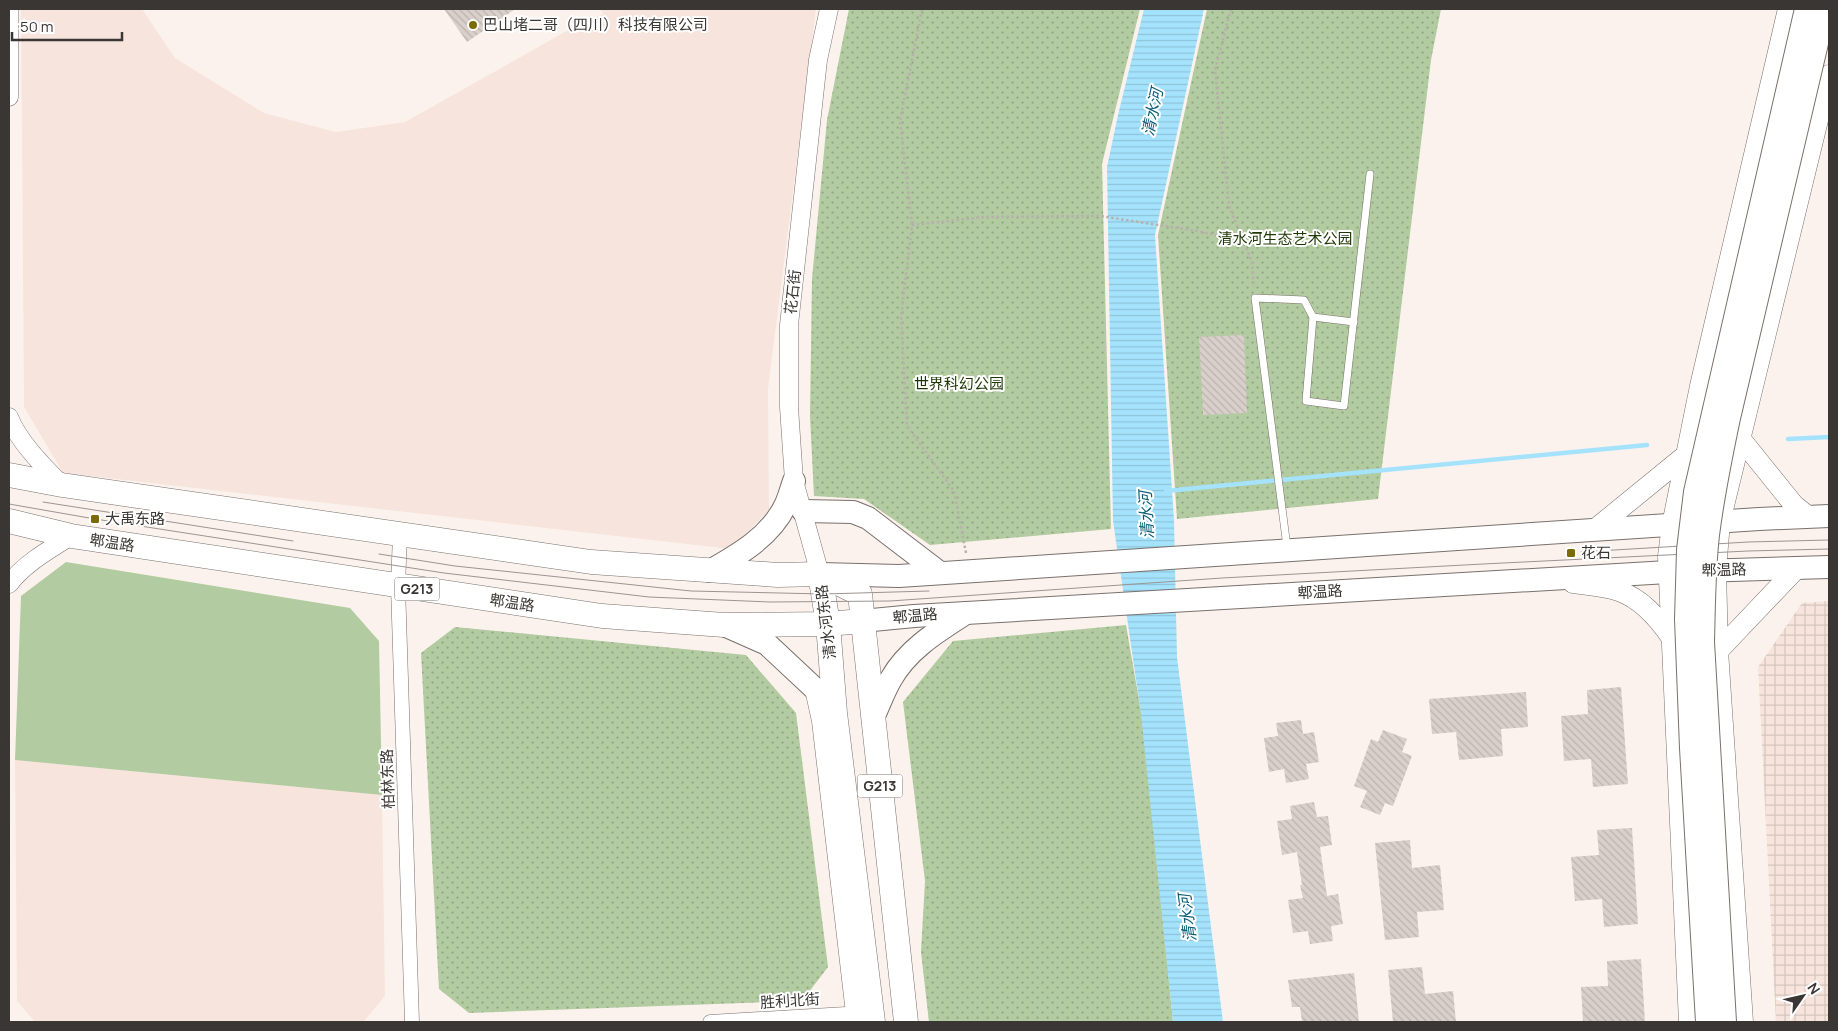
<svg xmlns="http://www.w3.org/2000/svg" width="1838" height="1031" viewBox="0 0 1838 1031" font-family="Manrope,'Noto Sans SC',sans-serif">
  <defs>
    <pattern id="industrial-grid" width="8" height="8" patternUnits="userSpaceOnUse" patternTransform="scale(1.25)"><rect width="8" height="8" fill="#f7e5dd"/><path d="M0 4h8M4 0v8" fill="none" stroke="#d4c5be"/></pattern>
    <pattern id="park-dots" width="8" height="8" patternUnits="userSpaceOnUse" patternTransform="scale(1.25)"><rect width="8" height="8" fill="#b2cba0"/><path d="M2 2h.1M6 6h.1" fill="none" stroke="#92a683" stroke-width="1.8" stroke-linecap="round"/></pattern>
    <pattern id="water-rules" width="6" height="5" patternUnits="userSpaceOnUse" patternTransform="scale(1.25)"><rect width="6" height="5" fill="#a5e3fc"/><path d="M0 2.5h6" fill="none" stroke="#8fc3d9"/></pattern>
    <pattern id="building-back-hatch" width="6" height="6" patternUnits="userSpaceOnUse" patternTransform="scale(1.25)"><rect width="6" height="6" fill="#dad0cb"/><path d="M-1 5l2 2M0 0l6 6M5-1l2 2" fill="none" stroke="#bcb3af"/></pattern>
  </defs>
  <rect width="100%" height="100%" fill="#fcf2ed"/>
  <!-- built -->
  <g fill="#f7e5dd">
    <path d="M 21,9 L 142,9 L 175,58 L 264,113 L 336,132 L 405,122 L 572,28 L 603,14 L 600,9 L 816,9 L 768,389 L 769,510 L 731,549 L 63,473 L 24,407 Z"/>
    <path d="M 15,760 L 382,795 L 385,996 L 364,1021 L 313,1022 L 35,1022 L 17,1001 Z"/>
  </g>
  <!-- industrial -->
  <path fill="url(#industrial-grid)" d="M 1829,601 L 1829,1022 L 1776,1022 L 1758,667 L 1802,603 Z"/>
  <!-- grass -->
  <path fill="#b2cba0" d="M 66,562 L 350,608 L 379,641 L 382,795 L 15,760 L 21,596 Z"/>
  <!-- park -->
  <g fill="url(#park-dots)">
    <path d="M 849,9 L 1140,9 L 1102,164 L 1111,529 L 930,545 L 864,499 L 814,496 L 810,416 L 812,279 L 827,120 Z"/>
    <path d="M 1207,9 L 1441,9 L 1431,60 L 1378,499 L 1177,519 L 1158,235 Z"/>
    <path d="M 1126,625 L 1145,735 L 1173,1022 L 929,1022 L 921,952 L 925,881 L 903,702 L 953,641 Z"/>
    <path d="M 455,627 L 746,655 L 796,713 L 828,967 L 802,1001 L 469,1013 L 439,989 L 421,653 Z"/>
  </g>
  <!-- water -->
  <path fill="url(#water-rules)" d="M 1144,9 L 1204,9 L 1155,235 L 1174,520 L 1177,657 L 1223,1022 L 1173,1022 L 1141,714 L 1113,521 L 1107,167 L 1118,115 Z"/>
  <g fill="none" stroke-linecap="round" stroke-linejoin="round">
    <!-- stream -->
    <g stroke="#a5e3fc" stroke-width="4.5">
      <path d="M 1788,439 L 1829,437"/>
      <path d="M 1166,491 L 1647,445"/>
    </g>
  </g>
  <!-- building -->
  <g fill="url(#building-back-hatch)">
    <path d="M 444,9 L 515,9 L 467,42 Z"/>
    <path d="M 1244,335 L 1247,413 L 1203,415 L 1199,337 Z"/>
    <path d="M 1621,687 L 1628,784 L 1593,787 L 1591,759 L 1564,761 L 1561,716 L 1588,714 L 1587,690 Z"/>
    <path d="M 1526,692 L 1528,727 L 1501,729 L 1503,756 L 1459,760 L 1456,732 L 1432,734 L 1429,699 Z"/>
    <path d="M 1301,720 L 1303,734 L 1314,732 L 1319,762 L 1306,764 L 1309,779 L 1286,783 L 1284,769 L 1269,772 L 1264,738 L 1278,736 L 1276,723 Z"/>
    <path d="M 1383,730 L 1407,739 L 1402,752 L 1412,756 L 1393,806 L 1385,803 L 1380,815 L 1360,807 L 1367,791 L 1354,786 L 1371,739 L 1378,742 Z"/>
    <path d="M 1314,802 L 1317,817 L 1328,816 L 1332,845 L 1320,847 L 1327,896 L 1338,894 L 1343,924 L 1331,926 L 1333,941 L 1310,944 L 1308,931 L 1293,933 L 1288,900 L 1303,898 L 1300,885 L 1302,885 L 1297,852 L 1282,855 L 1277,821 L 1292,819 L 1290,806 Z"/>
    <path d="M 1632,828 L 1638,924 L 1604,927 L 1602,899 L 1575,901 L 1571,857 L 1599,855 L 1597,830 Z"/>
    <path d="M 1410,840 L 1412,868 L 1440,865 L 1444,910 L 1417,912 L 1419,937 L 1385,940 L 1375,843 Z"/>
    <path d="M 1641,959 L 1645,1022 L 1583,1022 L 1581,987 L 1608,986 L 1607,961 Z"/>
    <path d="M 1422,967 L 1425,994 L 1453,991 L 1456,1022 L 1393,1022 L 1388,970 Z"/>
    <path d="M 1354,973 L 1359,1022 L 1302,1022 L 1300,1007 L 1292,1007 L 1288,980 Z"/>
  </g>
  <g fill="none" stroke-linecap="round" stroke-linejoin="round">
    <defs>
      <g id="service">
        <path d="M 1313,317 L 1354,322"/>
        <path d="M 1287,547 L 1255,298 L 1304,300 L 1313,317 L 1306,401 L 1344,406 L 1370,174"/>
      </g>
      <g id="minor">
        <path d="M 400,535 L 398,586 L 412,1022"/>
        <path d="M 710,1022 L 863,1013"/>
      </g>
      <g id="tertiary">
        <path d="M 9,97 L 9,9"/>
        <path d="M 9,417 C 18,441 44,467 62,485"/>
        <path d="M 820,574 L 794,481 L 789,407 L 789,325 L 818,60 L 829,9"/>
        <path d="M 9,584 C 25,563 49,550 71,536"/>
        <path d="M 814,689 L 821,721 L 856,1022"/>
      </g>
      <g id="secondary">
        <path d="M 1740,438 L 1794,505 L 1809,517"/>
        <path d="M 1594,530 L 1686,455"/>
        <path d="M 1573,583 C 1588,585 1605,586 1619,591 C 1642,599 1658,618 1671,637"/>
        <path d="M 1718,651 L 1796,569"/>
        <path d="M 1689,1022 L 1668,556 L 1672,525 L 1700,386 L 1788,9"/>
        <path d="M 1743,1022 L 1718,651 L 1716,570 L 1720,522 L 1829,75"/>
      </g>
      <g id="primary">
        <path d="M 803,511 L 853,512 L 868,518 L 940,573"/>
        <path d="M 710,571 C 738,555 770,537 785,506 C 789,498 791,489 794,481"/>
        <path d="M 820,574 L 899,576 L 1759,519 L 1829,516"/>
        <path d="M 862,621 L 914,616 L 1668,572 L 1829,567"/>
        <path d="M 724,625 L 767,644 L 814,688 L 835,713"/>
        <path d="M 873,718 C 879,705 884,691 891,679 C 908,649 938,631 966,613"/>
      </g>
      <g id="trunk">
        <path d="M 9,475 L 62,485 L 591,562 L 778,575 L 820,574 L 860,594 L 906,1022"/>
        <path d="M 9,521 L 71,536 L 602,616 L 724,625 L 828,624 L 862,621"/>
        <path d="M 820,574 L 828,624 L 835,713 L 873,1022"/>
      </g>
    </defs>
    <!-- service casing -->
    <use href="#service" stroke="#79706c" stroke-width="8"/>
    <!-- minor casing -->
    <use href="#minor" stroke="#79706c" stroke-width="15"/>
    <!-- tertiary casing -->
    <use href="#tertiary" stroke="#79706c" stroke-width="19"/>
    <!-- secondary casing -->
    <use href="#secondary" stroke="#79706c" stroke-width="21"/>
    <!-- primary casing -->
    <use href="#primary" stroke="#79706c" stroke-width="24"/>
    <!-- trunk casing -->
    <use href="#trunk" stroke="#79706c" stroke-width="25"/>
    <!-- path -->
    <g stroke="#b8b0ac" stroke-width="2.5" stroke-dasharray="2.5 2.5" stroke-linecap="butt">
      <path d="M 1231,9 L 1215,70 L 1229,206 L 1252,262 L 1254,287"/>
      <path d="M 912,224 L 900,121 L 922,9"/>
      <path d="M 966,553 L 954,491 L 907,426 L 901,317 L 912,225 L 984,217 L 1100,216 L 1197,231 L 1244,242"/>
    </g>
    <!-- service -->
    <use href="#service" stroke="#fff" stroke-width="7"/>
    <!-- minor -->
    <use href="#minor" stroke="#fff" stroke-width="14"/>
    <!-- tertiary -->
    <use href="#tertiary" stroke="#fff" stroke-width="18"/>
    <!-- secondary -->
    <use href="#secondary" stroke="#fff" stroke-width="20"/>
    <!-- primary -->
    <use href="#primary" stroke="#fff" stroke-width="22"/>
    <!-- trunk -->
    <use href="#trunk" stroke="#fff" stroke-width="24"/>
    <!-- tram -->
    <g stroke="#9b9490" stroke-width="1">
      <path d="M 43,502 L 293,541"/>
      <path d="M 9,504 L 95,519 L 444,573 L 649,597 L 770,602 L 890,601 L 1222,578 L 1483,564 L 1748,551 L 1829,549"/>
      <path d="M 1581,552 L 1748,542 L 1829,540"/>
      <path d="M 379,554 L 455,566 L 691,591 L 824,594 L 929,591"/>
    </g>
    <defs>
      <g id="primary-bridge">
        <path d="M 1707,1022 L 1691,748 L 1686,619 L 1688,550 L 1695,492 L 1806,9"/>
        <path d="M 1725,1022 L 1703,642 C 1704,606 1704,570 1708,535 C 1713,495 1721,456 1729,418 L 1825,9"/>
      </g>
    </defs>
    <!-- primary-bridge casing -->
    <use href="#primary-bridge" stroke="#79706c" stroke-width="24" stroke-linecap="butt"/>
    <!-- primary-bridge -->
    <use href="#primary-bridge" stroke="#fff" stroke-width="22"/>
  </g>
  <!-- markers -->
  <g fill="#7a6b05" stroke="#fff" stroke-width="2">
    <circle cx="473" cy="25" r="5"/>
    <rect x="90" y="514" width="10" height="10" rx="2.5"/>
    <rect x="1566" y="548" width="10" height="10" rx="2.5"/>
  </g>
  <g text-anchor="middle" stroke-width="4" stroke-linejoin="round" paint-order="stroke">
    <!-- shield labels -->
    <g fill="#fff" stroke="#757271" stroke-width="1">
      <rect x="394.5" y="577.5" width="45" height="23" rx="4"/>
      <rect x="857.5" y="774.5" width="45" height="23" rx="4"/>
    </g>
    <g font-size="14" font-weight="bold" fill="#3a3634">
      <text x="417" y="594">G213</text>
      <text x="880" y="791">G213</text>
    </g>
    <!-- poi labels -->
    <g font-size="15" fill="#3a3634" stroke="#fff" text-anchor="start">
      <text x="483" y="30">巴山堵二哥（四川）科技有限公司</text>
      <text x="105" y="524">大禹东路</text>
      <text x="1581" y="558">花石</text>
    </g>
    <!-- park labels -->
    <g font-size="15" fill="#1e3703" stroke="#fff">
      <text x="1285" y="244">清水河生态艺术公园</text>
      <text x="959" y="389">世界科幻公园</text>
    </g>
    <!-- street labels -->
    <g font-size="15" fill="#3a3634" stroke="#fff">
      <text transform="translate(793 292) rotate(-84)" y="5">花石街</text>
      <text transform="translate(112 543) rotate(9)" y="5">郫温路</text>
      <text transform="translate(1724 570) rotate(-1)" y="5">郫温路</text>
      <text transform="translate(1320 592) rotate(-3)" y="5">郫温路</text>
      <text transform="translate(512 603) rotate(9)" y="5">郫温路</text>
      <text transform="translate(915 616) rotate(-5)" y="5">郫温路</text>
      <text transform="translate(826 622) rotate(-97)" y="5">清水河东路</text>
      <text transform="translate(388 779) rotate(-92)" y="5">柏林东路</text>
      <text transform="translate(790 1001) rotate(-4)" y="5">胜利北街</text>
    </g>
    <!-- water labels -->
    <g font-size="16" font-style="italic" fill="#0b5e77" stroke="#fff">
      <text transform="translate(1152 112) rotate(-78)" y="6">清水河</text>
      <text transform="translate(1146 515) rotate(-93)" y="6">清水河</text>
      <text transform="translate(1187 918) rotate(-97)" y="6">清水河</text>
    </g>
  </g>
  <!-- border -->
  <rect width="1838" height="1031" fill="none" stroke="#3a3634" stroke-width="20"/>
  <!-- north arrow -->
  <g transform="translate(1803 996) rotate(56)" stroke="#ffffff" stroke-width="4" paint-order="stroke">
  <path d="M0-4L9 19L0 12L-9 19Z" fill="#3a3634"/>
  <text y="-8" font-size="14" font-weight="bold" text-anchor="middle" fill="#3a3634">N</text>
  </g>
  <!-- scale -->
  <path d="M12 32v8h110v-8" fill="none" stroke="#3a3634" stroke-width="2.5"/>
  <text x="20" y="32" font-size="15" fill="#3a3634" stroke="#ffffff" stroke-width="4" paint-order="stroke">50 m</text>
</svg>
